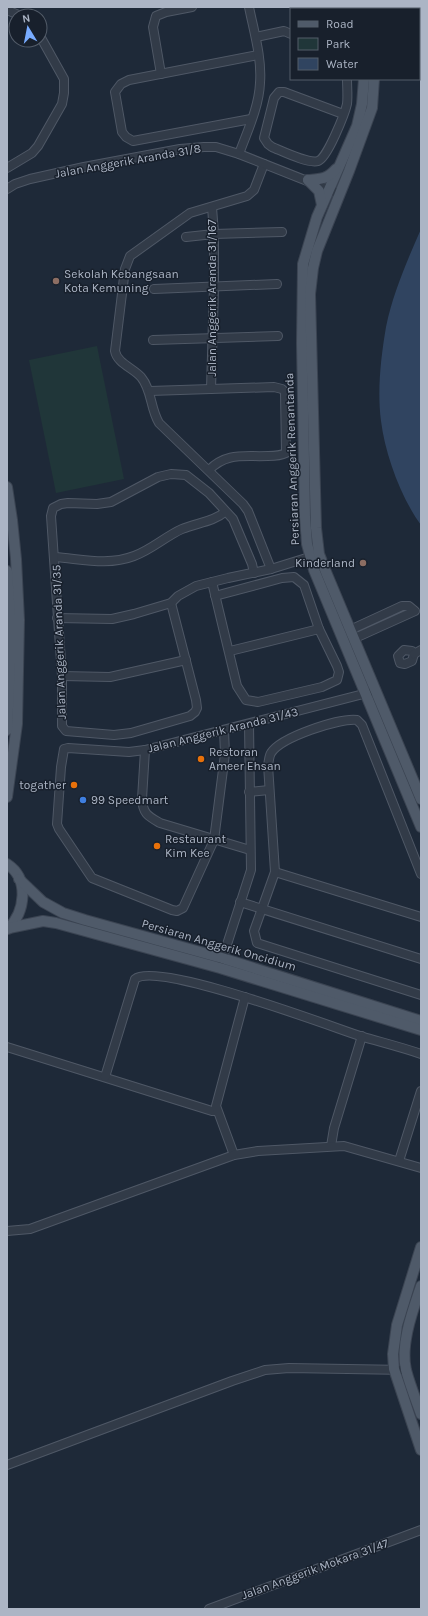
<svg xmlns="http://www.w3.org/2000/svg" width="428" height="1616" viewBox="0 0 428 1616" font-family="Karla,sans-serif">
  <rect width="100%" height="100%" fill="#1e2938"/>
  <!-- green -->
  <path fill="#203639" d="M 97,346 L 124,479 L 56,493 L 29,360 Z"/>
  <!-- water -->
  <path fill="#304460" d="M 421,229 L 421,525 C 401,498 385,454 381,421 C 377,391 381,356 386,327 C 393,293 407,261 421,229 Z"/>
  <g fill="none" stroke-linecap="round" stroke-linejoin="round">
    <defs>
      <g id="minor">
        <path d="M 7,10 L 21,16"/>
        <path d="M 256,37 L 284,31 L 291,34"/>
        <path d="M 161,74 L 153,27 L 156,16 L 166,12 L 192,7"/>
        <path d="M 343,114 L 284,92 L 279,92 L 274,98 L 264,138 L 268,144 L 272,147 C 282,151 308,164 318,161 C 327,159 345,113 347,104 C 348,96 347,87 347,79"/>
        <path d="M 251,119 L 133,141 L 126,137 L 122,132 L 115,92 L 121,84 L 129,80 L 258,55"/>
        <path d="M 239,154 C 247,132 259,107 260,83 C 262,58 254,32 249,7"/>
        <path d="M 264,164 L 254,190 L 247,196 L 190,213 L 130,256 L 125,269 L 115,351 C 117,363 133,368 141,377 C 152,390 150,408 159,423 L 243,504 L 248,511 L 271,569"/>
        <path d="M 7,168 L 32,153 L 38,146 L 62,104 L 64,93 L 64,79 L 40,36"/>
        <path d="M 7,189 L 15,184 L 30,179 L 84,167 L 180,149 L 204,147 L 216,147 L 239,154 L 335,192"/>
        <path d="M 186,237 L 214,234 L 282,232"/>
        <path d="M 154,289 L 277,284"/>
        <path d="M 153,340 L 278,336"/>
        <path d="M 211,389 L 214,287 L 214,234 L 212,207"/>
        <path d="M 150,391 L 274,387 L 282,389 L 285,392 L 286,453 C 280,456 274,456 268,456 C 244,457 227,452 209,470"/>
        <path d="M 55,557 C 82,559 108,566 134,556 C 151,550 166,536 182,529 C 196,523 213,522 225,512"/>
        <path d="M 212,582 L 237,686 L 246,700 L 258,702 L 322,687 L 337,680 L 339,672 L 337,666 L 319,629 L 304,585 L 294,577 L 282,578 L 215,596"/>
        <path d="M 171,603 L 196,700 L 197,708 L 195,712 L 190,716 L 131,733 L 114,735 L 66,731 L 62,726 L 62,676 L 51,516 L 53,508 L 61,504 L 68,503 L 97,504 L 111,502 L 158,477 L 171,474 L 186,475 L 209,493 L 233,519 L 252,564 L 254,573"/>
        <path d="M 57,618 L 112,619 L 134,614 L 171,603 L 178,596 L 196,586 L 228,578 L 271,569 L 316,555"/>
        <path d="M 350,630 L 402,606 L 409,606 L 415,611 L 353,639"/>
        <path d="M 404,650 L 412,651 L 414,654 L 412,661 L 405,664 L 400,663 L 398,656 Z"/>
        <path d="M 230,651 L 319,629"/>
        <path d="M 414,654 L 421,650"/>
        <path d="M 62,676 L 110,677 L 186,660"/>
        <path d="M 224,730 L 225,754 L 214,840 L 183,908 L 177,911 L 172,910 L 92,878 L 59,829 L 57,824 L 61,767 L 64,749 L 68,748 L 129,752 L 145,750 L 375,691"/>
        <path d="M 145,750 L 142,799 C 143,814 148,816 160,823 L 250,850"/>
        <path d="M 249,792 L 269,790"/>
        <path d="M 275,872 L 421,917"/>
        <path d="M 421,874 L 362,725 L 357,720 C 339,718 281,737 271,753 C 269,756 269,761 268,765 L 275,872 L 254,931 L 257,943 L 421,995"/>
        <path d="M 240,902 L 421,959"/>
        <path d="M 221,963 L 251,870 L 249,724"/>
        <path d="M 7,1047 L 212,1111 L 217,1111"/>
        <path d="M 105,1077 L 135,979 C 157,961 327,1025 360,1036 C 380,1042 401,1047 421,1054"/>
        <path d="M 331,1146 L 334,1128 L 362,1036"/>
        <path d="M 234,1155 L 216,1106 L 245,997"/>
        <path d="M 399,1161 L 421,1091"/>
        <path d="M 7,1231 L 30,1229 L 234,1155 L 258,1151 L 344,1146 L 421,1168"/>
        <path d="M 7,1465 L 232,1381 L 265,1370 L 289,1368 L 406,1370"/>
        <path d="M 209,1609 L 421,1530"/>
      </g>
      <g id="major">
        <path d="M 365,7 L 365,9"/>
        <path d="M 376,7 L 376,9"/>
        <path d="M 364,79 L 362,104 L 357,126 L 317,217 L 303,264 L 302,343 L 305,517 L 307,544 L 314,570 L 421,827"/>
        <path d="M 374,79 L 372,108 L 349,171 L 317,251 L 313,268 L 310,294 L 316,528 L 319,554 L 326,572 L 421,799"/>
        <path d="M 308,180 C 322,179 327,179 336,169"/>
        <path d="M 308,180 L 319,191 L 322,205"/>
        <path d="M 7,487 L 12,520 L 16,559 L 19,620 L 17,724 L 7,797"/>
        <path d="M 7,571 L 10,615 L 10,662 L 7,730"/>
        <path d="M 7,864 C 30,879 25,912 8,929"/>
        <path d="M 19,879 L 43,902 L 63,913 L 85,920 L 222,958 L 421,1021"/>
        <path d="M 9,928 L 43,921 L 56,923 L 220,968 L 421,1030"/>
        <path d="M 421,1247 L 397,1325 L 393,1354 L 394,1369 L 421,1450"/>
        <path d="M 421,1286 C 413,1310 400,1344 406,1370 C 410,1385 416,1400 421,1414"/>
      </g>
    </defs>
    <!-- minor casing -->
    <use href="#minor" stroke="#4f5866" stroke-width="10"/>
    <!-- major casing -->
    <use href="#major" stroke="#3b4452" stroke-width="12"/>
    <!-- minor -->
    <use href="#minor" stroke="#323b48" stroke-width="8"/>
    <!-- major -->
    <use href="#major" stroke="#4f5a69" stroke-width="10"/>
  </g>
  <!-- markers -->
  <g fill="#8d6e63" stroke="#18202c" stroke-width="1.5">
    <circle cx="56" cy="281" r="4"/>
    <circle cx="363" cy="563" r="4"/>
  </g>
  <g fill="#e8710a" stroke="#18202c" stroke-width="1.5">
    <circle cx="201" cy="759" r="4"/>
    <circle cx="74" cy="785" r="4"/>
    <circle cx="157" cy="846" r="4"/>
  </g>
  <circle fill="#3f7fe0" stroke="#18202c" stroke-width="1.5" cx="83" cy="800" r="4"/>
  <g text-anchor="middle" stroke-width="3" stroke-linejoin="round" paint-order="stroke">
    <!-- street labels -->
    <g font-size="12" fill="#acb5c5" stroke="#18202c">
      <text transform="translate(128 161) rotate(-10)" y="4">Jalan Anggerik Aranda 31/8</text>
      <text transform="translate(212 298) rotate(-90)" y="4">Jalan Anggerik Aranda 31/167</text>
      <text transform="translate(292 459) rotate(-92)" y="4">Persiaran Anggerik Renantanda</text>
      <text transform="translate(59 642) rotate(-92)" y="4">Jalan Anggerik Aranda 31/35</text>
      <text transform="translate(223 730) rotate(-14)" y="4">Jalan Anggerik Aranda 31/43</text>
      <text transform="translate(219 945) rotate(16)" y="4">Persiaran Anggerik Oncidium</text>
      <text transform="translate(315 1569) rotate(-20)" y="4">Jalan Anggerik Mokara 31/47</text>
    </g>
    <!-- poi labels -->
    <g font-size="12" fill="#acb5c5" stroke="#18202c" text-anchor="start">
      <text x="64" y="278">Sekolah Kebangsaan<tspan x="64" dy="14">Kota Kemuning</tspan></text>
      <text x="355" y="567" text-anchor="end">Kinderland</text>
      <text x="209" y="756">Restoran<tspan x="209" dy="14">Ameer Ehsan</tspan></text>
      <text x="66" y="789" text-anchor="end">togather</text>
      <text x="91" y="804">99 Speedmart</text>
      <text x="165" y="843">Restaurant<tspan x="165" dy="14">Kim Kee</tspan></text>
    </g>
  </g>
  <!-- border -->
  <rect width="428" height="1616" fill="none" stroke="#acb5c5" stroke-width="16"/>
  <!-- legend -->
  <rect x="290" y="8" width="130" height="72" fill="#18202c" stroke="#535c69"/>
  <rect x="298" y="21" width="20" height="6" fill="#4f5a69" stroke="#535c69"/>
  <text x="326" y="28" font-size="12" fill="#acb5c5">Road</text>
  <rect x="298" y="38" width="20" height="12" fill="#203639" stroke="#535c69"/>
  <text x="326" y="48" font-size="12" fill="#acb5c5">Park</text>
  <rect x="298" y="58" width="20" height="12" fill="#304460" stroke="#535c69"/>
  <text x="326" y="68" font-size="12" fill="#acb5c5">Water</text>
  <!-- north arrow -->
  <g transform="translate(28 28) rotate(350)"><circle r="19" fill="#18202c" stroke="#535c69"/>
  <path d="M0-3L7 15L0 10L-7 15Z" fill="#78abfe"/>
  <text y="-6" font-size="11" font-weight="bold" text-anchor="middle" fill="#acb5c5">N</text>
  </g>
</svg>
